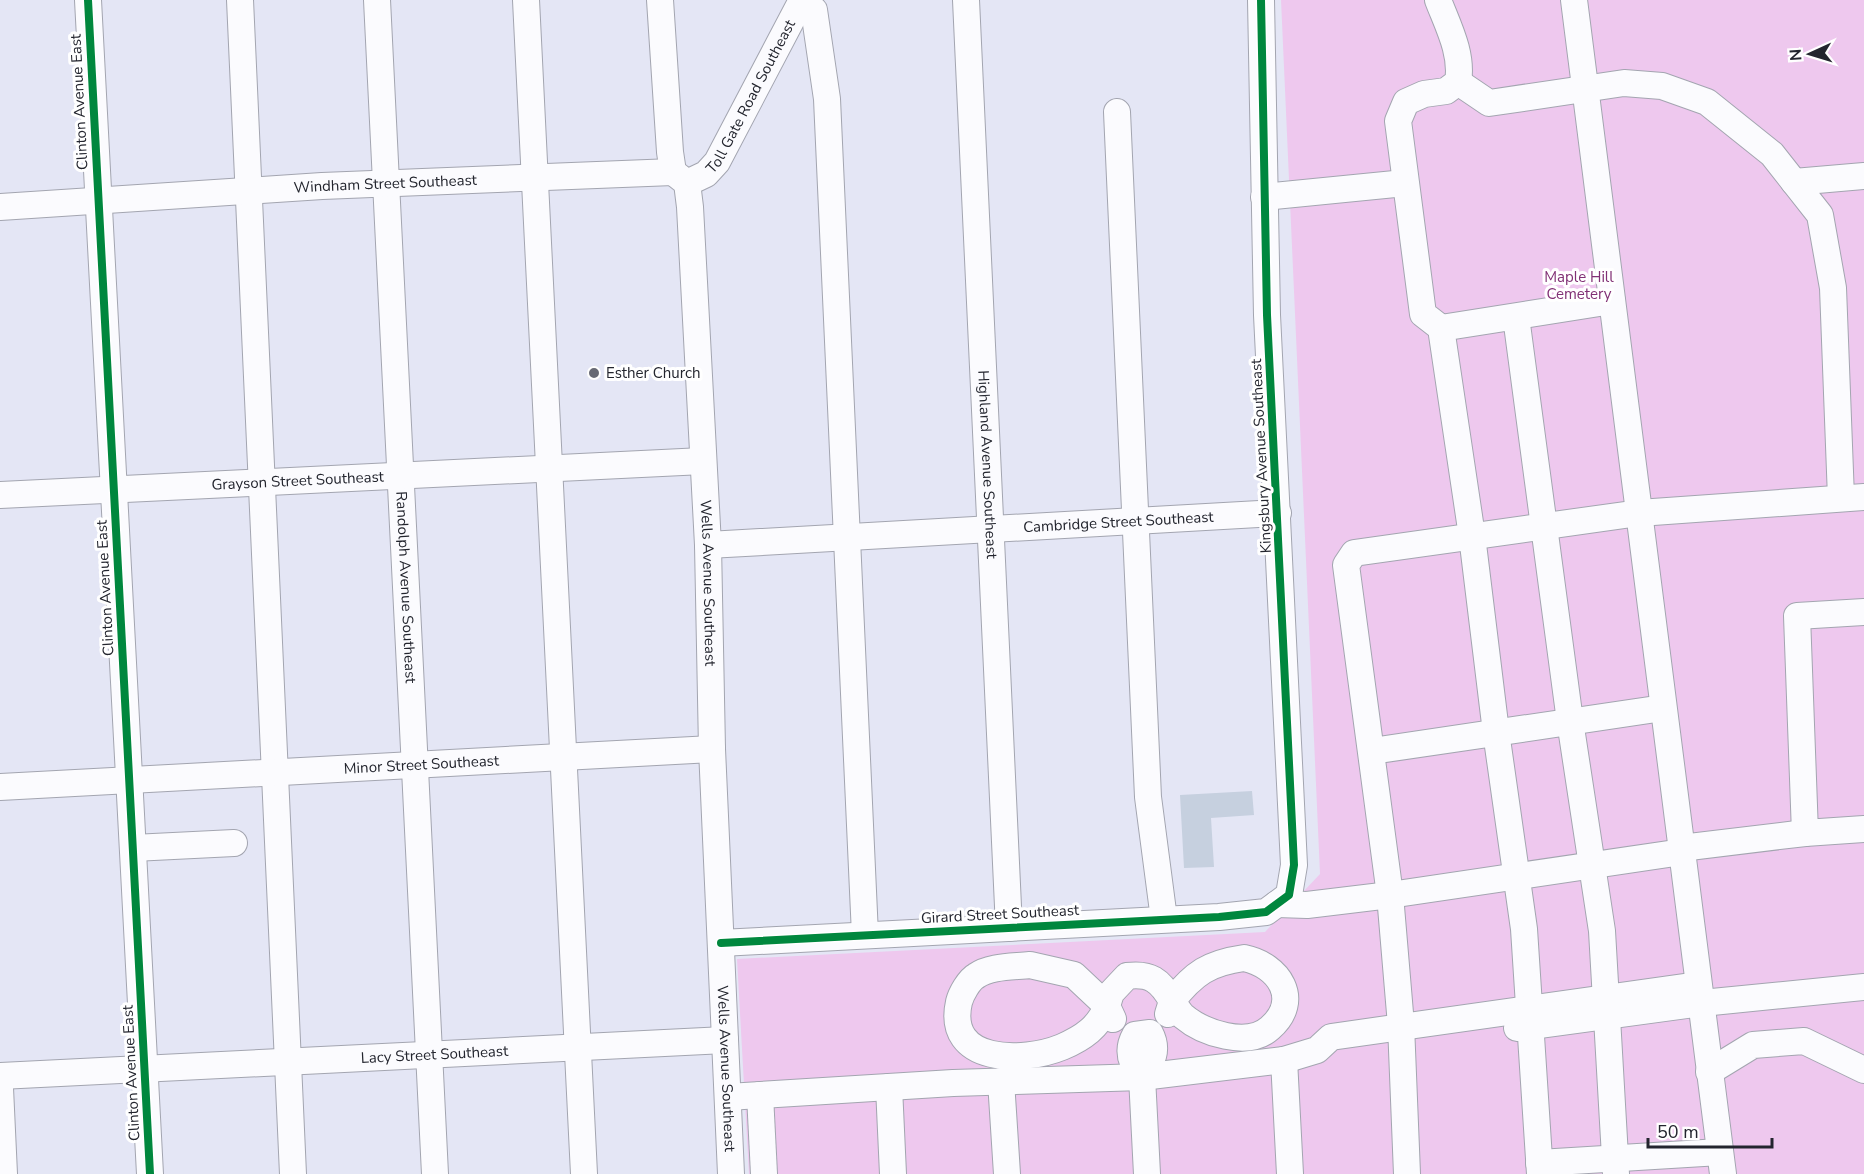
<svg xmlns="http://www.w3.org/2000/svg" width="1864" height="1174" viewBox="0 0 1864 1174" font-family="'Nunito Sans',sans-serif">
  <rect width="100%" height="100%" fill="#e4e6f5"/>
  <!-- green -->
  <path fill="#eec8ee" d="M 1281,0 L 1864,0 L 1864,1174 L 749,1174 L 737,959 L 1265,932 L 1320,874 Z"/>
  <!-- building -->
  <path fill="#c6d0df" d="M 1252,791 L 1254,815 L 1211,818 L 1214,867 L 1184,868 L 1180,795 Z"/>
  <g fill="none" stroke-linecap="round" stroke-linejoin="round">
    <defs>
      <g id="minor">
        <path d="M 88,0 L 150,1174"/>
        <path d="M 240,0 L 293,1174"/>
        <path id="s1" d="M 377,0 L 435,1174"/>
        <path d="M 526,0 L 584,1174"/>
        <path id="s2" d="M 660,0 L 670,152 L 673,172 L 687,183 L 690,207 L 708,545 L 712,749 L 731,1174"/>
        <path id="s3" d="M 966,0 L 1009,928"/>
        <path d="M 1438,0 C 1448,26 1463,54 1458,82 L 1446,91 L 1424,94 L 1406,102 L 1398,121 L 1423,314 L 1441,328 L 1472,536 L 1496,732 L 1524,929 L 1540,1174"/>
        <path d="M 1574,0 L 1723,1174"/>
        <path d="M 802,1 L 814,10 L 827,99 L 865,935"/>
        <path d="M 1458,82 L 1489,103 L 1624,83 L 1662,86 L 1707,102 L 1772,154 L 1820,215 L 1833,288 L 1841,498"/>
        <path d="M 1117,112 L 1148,797 L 1164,919"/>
        <path d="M 1794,182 L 1864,176"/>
        <path id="s4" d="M 687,183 L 706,174 L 717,162 L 802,0"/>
        <path d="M 1264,197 L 1405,183"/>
        <path id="s5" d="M 0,207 L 322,186 L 673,172"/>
        <path d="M 1516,317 L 1570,721 L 1602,931 L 1616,1174"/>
        <path d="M 1441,328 L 1612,301"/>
        <path id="s6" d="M 0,495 L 703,461"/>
        <path id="s7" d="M 708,545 L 1278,513"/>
        <path d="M 1864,612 L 1797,616 L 1805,833 L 1864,829"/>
        <path d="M 1372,751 L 1663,708"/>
        <path id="s8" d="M 0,787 L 712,749"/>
        <path d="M 133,848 L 234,843"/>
        <path d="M 1681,848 L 1805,833"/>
        <path d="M 1277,904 L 1307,905 L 1390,895 L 1682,852"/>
        <path d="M 721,943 L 1219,917 L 1266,912 L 1289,895 L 1294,865 L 1267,315 L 1261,0"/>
        <path d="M 1244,958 C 1279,965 1302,1000 1270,1028 C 1248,1048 1203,1033 1183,1016 C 1179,1012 1175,1005 1172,1001 C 1194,973 1209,963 1244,958 Z"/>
        <path d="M 1030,965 L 1074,975 L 1107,1006 C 1099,1027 1083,1038 1062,1047 C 1023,1063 945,1064 959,1002 C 961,994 969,980 976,976 C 990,966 1013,967 1030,965 Z"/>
        <path d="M 1113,1019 L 1107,1006 L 1111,993 L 1127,976 C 1150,973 1160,980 1172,1001 L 1168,1014"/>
        <path d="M 1517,1028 L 1702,1003 L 1864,987"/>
        <path d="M 1284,1060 L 1290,1174"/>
        <path d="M 1709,1072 L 1753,1045 L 1804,1041 L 1864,1070"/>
        <path id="s9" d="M 0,1076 L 725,1040"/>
        <path d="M 1142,1077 C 1152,1062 1159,1050 1150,1033 L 1135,1035 C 1126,1051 1131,1064 1142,1077 L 1147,1174"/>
        <path d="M 1001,1081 L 1007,1174"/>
        <path d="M 889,1087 L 893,1174"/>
        <path d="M 0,1088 L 4,1174"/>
        <path d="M 760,1095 L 764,1174"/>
        <path d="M 728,1097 L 953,1083 L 1142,1077 L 1284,1060 L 1317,1050 L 1331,1037 L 1698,985"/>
        <path d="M 1539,1163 L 1720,1152"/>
        <path d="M 1407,1174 L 1401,1025 L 1390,895 L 1346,565 L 1354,553 L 1639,513 L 1864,497"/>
      </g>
    </defs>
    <!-- minor casing -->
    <use href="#minor" stroke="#a3a5b0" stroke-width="28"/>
    <!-- minor -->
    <use href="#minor" stroke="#fbfbfe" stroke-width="26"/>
    <defs>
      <g id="cycleway">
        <path d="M 88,0 L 150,1174"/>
        <path d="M 721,943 L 1219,917 L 1266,912 L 1289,895 L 1294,865 L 1267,315 L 1261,0"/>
      </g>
    </defs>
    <!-- cycleway casing -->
    <use href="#cycleway" stroke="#fff" stroke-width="11"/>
    <!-- cycleway -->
    <use href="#cycleway" stroke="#00873e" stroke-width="8"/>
  </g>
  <!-- markers -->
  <circle fill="#676974" stroke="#fff" stroke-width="2" cx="594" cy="373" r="6"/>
  <g text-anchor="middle" stroke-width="6" stroke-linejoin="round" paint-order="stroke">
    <!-- street labels -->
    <g font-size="15" fill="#23252e" stroke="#fff">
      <text dy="5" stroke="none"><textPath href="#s4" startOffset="111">Toll Gate Road Southeast</textPath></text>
      <text transform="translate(79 102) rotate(-93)" y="5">Clinton Avenue East</text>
      <text dy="5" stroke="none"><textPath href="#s5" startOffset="386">Windham Street Southeast</textPath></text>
      <text transform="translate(1261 456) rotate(-93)" y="5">Kingsbury Avenue Southeast</text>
      <text dy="5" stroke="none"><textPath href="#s3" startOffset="465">Highland Avenue Southeast</textPath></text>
      <text dy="5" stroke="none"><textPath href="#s6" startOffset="298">Grayson Street Southeast</textPath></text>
      <text dy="5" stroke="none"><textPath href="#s7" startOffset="411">Cambridge Street Southeast</textPath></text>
      <text dy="5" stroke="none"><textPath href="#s2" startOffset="591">Wells Avenue Southeast</textPath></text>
      <text dy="5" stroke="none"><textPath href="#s1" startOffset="588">Randolph Avenue Southeast</textPath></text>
      <text transform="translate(105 588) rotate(-93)" y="5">Clinton Avenue East</text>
      <text dy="5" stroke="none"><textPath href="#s8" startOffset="422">Minor Street Southeast</textPath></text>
      <text transform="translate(1000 914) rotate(-3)" y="5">Girard Street Southeast</text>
      <text dy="5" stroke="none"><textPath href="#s9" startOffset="435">Lacy Street Southeast</textPath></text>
      <text dy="5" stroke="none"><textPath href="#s2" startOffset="1077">Wells Avenue Southeast</textPath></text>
      <text transform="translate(131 1073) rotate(-93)" y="5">Clinton Avenue East</text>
    </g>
    <!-- park labels -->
    <g font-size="15" fill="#813075" stroke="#fff">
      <text x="1579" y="282">Maple Hill<tspan x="1579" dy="17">Cemetery</tspan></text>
    </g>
    <!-- poi labels -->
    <g font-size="15" fill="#23252e" stroke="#fff" text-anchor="start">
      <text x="606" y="378">Esther Church</text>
    </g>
  </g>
  <!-- north arrow -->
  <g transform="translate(1810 54) rotate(266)" stroke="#ffffff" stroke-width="4.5" paint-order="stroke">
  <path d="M0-4.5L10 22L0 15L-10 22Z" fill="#23252e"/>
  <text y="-9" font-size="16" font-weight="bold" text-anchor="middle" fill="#23252e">N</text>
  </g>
  <!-- scale -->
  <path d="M1648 1138v9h124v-9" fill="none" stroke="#23252e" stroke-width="3"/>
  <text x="1657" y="1138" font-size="18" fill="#23252e" stroke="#ffffff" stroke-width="4.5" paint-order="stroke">50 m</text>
</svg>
